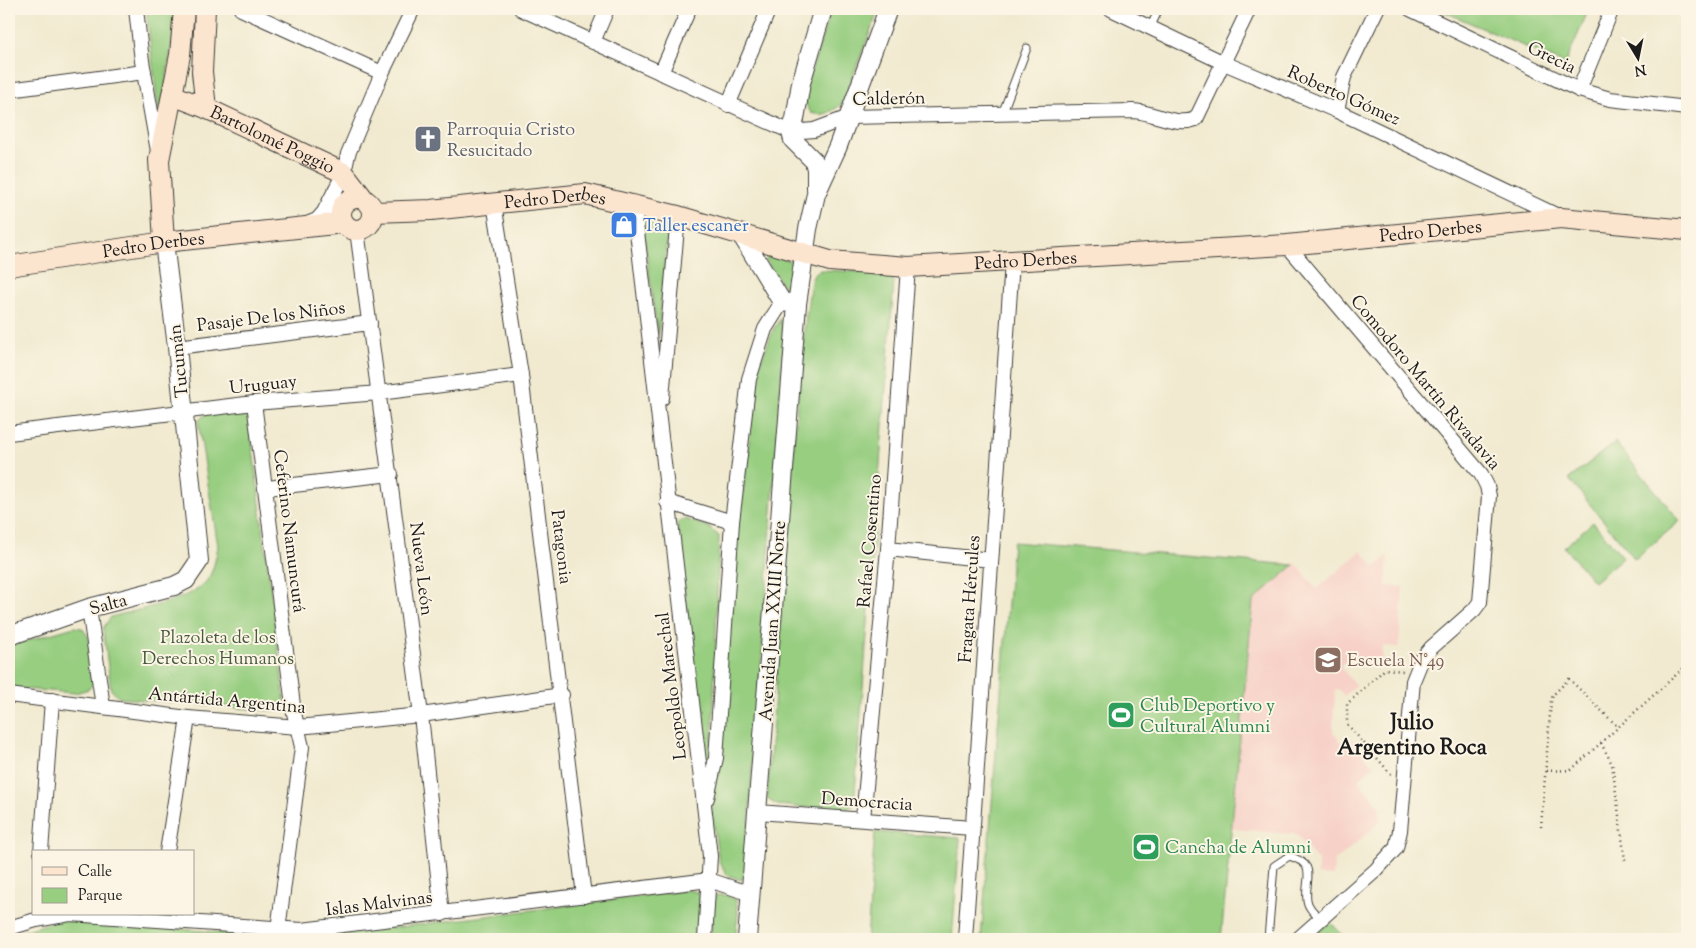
<svg xmlns="http://www.w3.org/2000/svg" width="1696" height="948" viewBox="0 0 1696 948" font-family="'Sorts Mill Goudy',serif">
  <rect width="100%" height="100%" fill="#fcf5e5"/>
  <filter id="ink" filterUnits="userSpaceOnUse"><feTurbulence type="fractalNoise" baseFrequency=".02" numOctaves="2"/><feDisplacementMap in="SourceGraphic" scale="10" xChannelSelector="R" yChannelSelector="G"/><feConvolveMatrix kernelMatrix="1 2 1 2 8 2 1 2 1" color-interpolation-filters="sRGB"/></filter>
  <filter id="wash" filterUnits="userSpaceOnUse"><feTurbulence type="fractalNoise" baseFrequency=".0096" numOctaves="4" result="noise"/><feDisplacementMap in="SourceGraphic" scale="20" xChannelSelector="R" yChannelSelector="G"/><feGaussianBlur stdDeviation="1.12" result="paint"/><feColorMatrix in="noise" values="0 0 0 0 0 0 0 0 0 0 0 0 0 0 0 0 0 1.4 0 .05"/><feComposite in="paint" operator="in"/></filter>
  <g filter="url(#wash)">
    <rect width="100%" height="100%" fill="#f1ead0"/>
    <!-- built -->
    <path fill="#f7d1c7" d="M 1361,551 L 1375,567 L 1388,556 L 1386,586 L 1403,587 L 1399,647 L 1383,646 L 1382,659 L 1351,657 L 1340,666 L 1356,686 L 1344,696 L 1338,689 L 1335,691 L 1333,732 L 1344,746 L 1351,740 L 1374,766 L 1358,780 L 1380,807 L 1380,822 L 1334,862 L 1333,876 L 1317,875 L 1318,861 L 1296,834 L 1232,829 L 1253,601 L 1296,563 L 1317,589 Z"/>
    <!-- green -->
    <g fill="#97ce80" stroke="#5a754e">
      <path d="M 146,9 L 177,9 L 162,108 L 158,107 Z"/>
      <path d="M 831,9 L 879,9 L 842,104 C 831,112 824,117 811,113 L 806,105 L 805,91 Z"/>
      <path d="M 1438,9 L 1589,9 L 1565,64 Z"/>
      <path d="M 642,221 L 668,228 L 658,337 Z"/>
      <path d="M 770,255 L 794,262 L 789,291 L 786,290 L 767,262 L 766,256 Z"/>
      <path d="M 821,270 L 889,273 L 894,281 L 854,805 L 843,811 L 777,805 L 767,799 L 801,353 L 811,281 L 815,273 Z"/>
      <path d="M 780,319 L 784,339 L 761,668 L 754,734 L 747,867 L 742,880 L 727,875 L 719,861 L 711,808 L 733,560 L 747,463 L 756,374 L 773,330 Z"/>
      <path d="M 238,410 L 244,412 L 249,418 L 285,702 L 283,709 L 276,711 L 120,698 L 111,690 L 103,628 L 111,617 C 135,610 195,600 208,579 C 214,569 216,557 218,546 L 198,422 C 205,409 225,411 238,410 Z"/>
      <path d="M 1615,442 L 1680,521 L 1635,559 L 1569,479 Z"/>
      <path d="M 684,519 L 707,526 L 719,536 L 712,755 L 708,758 L 703,754 L 677,524 L 679,521 Z"/>
      <path d="M 1593,522 L 1623,557 L 1594,582 L 1564,547 Z"/>
      <path d="M 1013,542 L 1294,565 L 1253,601 L 1221,939 L 981,939 Z"/>
      <path d="M 74,627 L 82,628 L 88,636 L 96,679 L 89,689 L 75,693 L 9,688 L 9,646 Z"/>
      <path d="M 875,832 L 960,838 L 952,939 L 867,939 Z"/>
      <path d="M 688,890 L 697,892 L 701,898 L 699,939 L 307,939 Z"/>
      <path d="M 716,895 L 726,895 L 736,900 L 738,913 L 735,939 L 711,939 L 713,899 Z"/>
      <path d="M 64,918 L 287,939 L 9,939 L 9,936 Z"/>
      <path d="M 1330,922 L 1347,939 L 1310,939 Z"/>
    </g>
  </g>
  <g filter="url(#ink)">
    <g fill="none" stroke-linecap="round" stroke-linejoin="round">
      <defs>
        <g id="service">
          <path d="M 1150,28 L 1159,9"/>
          <path d="M 1002,114 L 1027,48"/>
          <path d="M 1268,939 L 1274,866 L 1289,856 C 1319,865 1304,879 1307,900 C 1308,908 1315,914 1321,919"/>
        </g>
        <g id="minor">
          <path d="M 136,9 L 142,61 L 158,151"/>
          <path d="M 241,9 L 382,73"/>
          <path d="M 521,9 L 791,132 L 814,130 L 849,117 L 1133,111 C 1154,112 1175,127 1196,119 L 1249,9"/>
          <path d="M 1111,9 L 1224,63 L 1337,111 L 1560,217"/>
          <path d="M 1410,9 L 1579,90 L 1610,99 L 1687,108"/>
          <path d="M 593,42 L 607,9"/>
          <path d="M 661,73 L 689,9"/>
          <path d="M 9,90 L 144,72"/>
          <path d="M 1579,90 L 1612,9"/>
          <path d="M 728,105 L 769,9"/>
          <path d="M 1337,111 L 1344,77 L 1377,9"/>
          <path d="M 494,203 L 521,375 L 584,896"/>
          <path d="M 634,206 L 710,856 L 705,939"/>
          <path d="M 307,224 L 317,220 L 324,212 L 344,173 L 348,154 L 382,73 L 413,9"/>
          <path d="M 357,230 L 421,715 L 442,914"/>
          <path d="M 1287,245 L 1481,474 L 1487,486 L 1489,496 L 1480,602 L 1474,610 L 1431,648 L 1422,659 L 1413,681 L 1400,831 L 1396,848 L 1376,870 L 1298,939"/>
          <path d="M 177,347 L 370,323"/>
          <path d="M 662,398 L 678,216"/>
          <path d="M 254,403 L 294,713 L 302,747 L 278,930"/>
          <path d="M 9,433 L 254,403 L 379,393 L 521,375"/>
          <path d="M 267,488 L 391,474"/>
          <path d="M 667,502 L 732,522"/>
          <path d="M 888,549 L 991,560"/>
          <path d="M 89,608 L 103,707"/>
          <path d="M 9,695 L 188,718 L 298,727 L 421,715 L 562,695"/>
          <path d="M 707,798 L 716,758 L 732,522 L 749,379 L 765,329 L 782,302"/>
          <path d="M 758,812 L 972,828"/>
          <path d="M 863,819 L 888,549 L 908,267"/>
          <path d="M 41,852 L 52,700"/>
          <path d="M 167,852 L 188,718"/>
          <path d="M 9,928 L 36,920 L 70,914 L 302,930 L 709,880 L 751,894"/>
          <path d="M 965,939 L 1012,262"/>
        </g>
        <g id="tertiary">
          <path d="M 816,189 L 816,169 L 814,161 L 793,140 L 791,132 L 795,119 L 801,83 L 823,9"/>
          <path d="M 742,236 L 782,302 L 797,304"/>
          <path d="M 9,636 L 89,608 L 174,586 L 186,580 L 199,561 L 177,347 L 164,242"/>
          <path d="M 747,939 L 797,304 L 808,229 L 816,194 L 838,146 L 888,9"/>
        </g>
        <g id="secondary">
          <path d="M 205,9 L 202,72 L 206,108"/>
          <path id="s1" d="M 172,95 L 206,108 L 344,173 L 363,198"/>
          <circle cx="357" cy="214" r="16"/>
          <path id="s2" d="M 374,212 L 431,210 L 585,194 L 678,216 L 830,261 L 908,267 L 1287,245 L 1561,218 L 1687,230"/>
          <path d="M 164,242 L 159,160 L 180,55 L 184,9"/>
          <path id="s3" d="M 9,266 L 164,242 L 344,223"/>
        </g>
      </defs>
      <!-- service casing -->
      <use href="#service" stroke="#3c3b37" stroke-width="9"/>
      <!-- minor casing -->
      <use href="#minor" stroke="#3c3b37" stroke-width="16"/>
      <!-- tertiary casing -->
      <use href="#tertiary" stroke="#3c3b37" stroke-width="20"/>
      <!-- secondary casing -->
      <use href="#secondary" stroke="#3c3b37" stroke-width="22"/>
      <!-- path -->
      <g stroke="#3c3b37" stroke-width="2.5" stroke-dasharray="1 4" stroke-linecap="butt">
        <path d="M 1601,743 L 1612,764 L 1625,860"/>
        <path d="M 1546,771 L 1571,770 L 1687,665"/>
        <path d="M 1391,774 L 1347,724 L 1347,704 L 1385,669 L 1403,671"/>
        <path d="M 1541,827 L 1551,701 L 1553,695 L 1569,679 L 1618,727"/>
      </g>
      <!-- service -->
      <use href="#service" stroke="#fff" stroke-width="7"/>
      <!-- minor -->
      <use href="#minor" stroke="#fff" stroke-width="14"/>
      <!-- tertiary -->
      <use href="#tertiary" stroke="#fff" stroke-width="18"/>
      <!-- secondary -->
      <use href="#secondary" stroke="#fce5cf" stroke-width="20"/>
    </g>
  </g>
  <!-- icons -->
  <defs>
    <symbol id="church-square" viewBox="-11 -11 22 22"><rect x="-9" y="-9" width="18" height="18" rx="4" fill="#6b7280" stroke="#fcf5e5"/><path d="M-1.2-6h2.4v3.5h3.3v2.4h-3.3V6h-2.4V-.1h-3.3v-2.4h3.3Z" fill="#fff"/></symbol>
    <symbol id="shop-square" viewBox="-11 -11 22 22"><rect x="-9" y="-9" width="18" height="18" rx="4" fill="#3f7fe0" stroke="#fcf5e5"/><path d="M-5-2.5h2.3a2.7 3.5 0 0 1 5.4 0H5L5.5 6h-11ZM-1.5-2.5h3a1.5 2.3 0 0 0-3 0Z" fill="#fff"/></symbol>
    <symbol id="school-square" viewBox="-11 -11 22 22"><rect x="-9" y="-9" width="18" height="18" rx="4" fill="#8d6e63" stroke="#fcf5e5"/><path d="M0-5L7-2L0 1L-7-2ZM-4 1L0 2.5L4 1V4Q0 6-4 4Z" fill="#fff"/></symbol>
    <symbol id="stadium-square" viewBox="-11 -11 22 22"><rect x="-9" y="-9" width="18" height="18" rx="4" fill="#2e9e5b" stroke="#fcf5e5"/><path d="M0-5a6.5 5 0 1 0 0 10a6.5 5 0 1 0 0-10ZM-3.5-1.8h7v3.6h-7Z" fill="#fff"/></symbol>
  </defs>
  <g fill-rule="evenodd">
    <use href="#church-square" x="412" y="123" width="32" height="32"/>
    <use href="#shop-square" x="608" y="209" width="32" height="32"/>
    <use href="#school-square" x="1312" y="644" width="32" height="32"/>
    <use href="#stadium-square" x="1105" y="699" width="32" height="32"/>
    <use href="#stadium-square" x="1130" y="831" width="32" height="32"/>
  </g>
  <g text-anchor="middle" stroke-width="4" stroke-linejoin="round" paint-order="stroke">
    <!-- street labels -->
    <g font-size="18" fill="#1c1c1c" stroke="#fcf5e5">
      <text transform="translate(1552 57) rotate(26)" y="6">Grecia</text>
      <text transform="translate(1344 95) rotate(24)" y="6">Roberto Gómez</text>
      <text transform="translate(889 98) rotate(-1)" y="6">Calderón</text>
      <text dy="6" stroke="none"><textPath href="#s1" startOffset="110">Bartolomé Poggio</textPath></text>
      <text dy="6" stroke="none"><textPath href="#s2" startOffset="182">Pedro Derbes</textPath></text>
      <text dy="6" stroke="none"><textPath href="#s2" startOffset="1068">Pedro Derbes</textPath></text>
      <text dy="6" stroke="none"><textPath href="#s3" startOffset="146">Pedro Derbes</textPath></text>
      <text dy="6" stroke="none"><textPath href="#s2" startOffset="662">Pedro Derbes</textPath></text>
      <text transform="translate(271 316) rotate(-7)" y="6">Pasaje De los Niños</text>
      <text transform="translate(178 361) rotate(-96)" y="6">Tucumán</text>
      <text transform="translate(1426 382) rotate(50)" y="6">Comodoro Martín Rivadavia</text>
      <text transform="translate(263 384) rotate(-6)" y="6">Uruguay</text>
      <text transform="translate(290 531) rotate(83)" y="6">Ceferino Namuncurá</text>
      <text transform="translate(869 541) rotate(-85)" y="6">Rafael Cosentino</text>
      <text transform="translate(562 547) rotate(83)" y="6">Patagonia</text>
      <text transform="translate(422 569) rotate(83)" y="6">Nueva León</text>
      <text transform="translate(969 599) rotate(-86)" y="6">Fragata Hércules</text>
      <text transform="translate(108 604) rotate(-15)" y="6">Salta</text>
      <text transform="translate(772 621) rotate(-86)" y="6">Avenida Juan XXIII Norte</text>
      <text transform="translate(671 686) rotate(-97)" y="6">Leopoldo Marechal</text>
      <text transform="translate(227 700) rotate(5)" y="6">Antártida Argentina</text>
      <text transform="translate(867 801) rotate(4)" y="6">Democracia</text>
      <text transform="translate(379 903) rotate(-7)" y="6">Islas Malvinas</text>
    </g>
    <!-- worship labels -->
    <g font-size="18" fill="#5b616d" stroke="#fcf5e5" text-anchor="start">
      <text x="447" y="135">Parroquia Cristo<tspan x="447" dy="21">Resucitado</tspan></text>
    </g>
    <!-- shop labels -->
    <g font-size="18" fill="#366cbe" stroke="#fcf5e5" text-anchor="start">
      <text x="643" y="231">Taller escaner</text>
    </g>
    <!-- park labels -->
    <g font-size="18" fill="#475a3f" stroke="#fcf5e5">
      <text x="218" y="643">Plazoleta de los<tspan x="218" dy="21">Derechos Humanos</tspan></text>
    </g>
    <!-- education labels -->
    <g font-size="18" fill="#785e54" stroke="#fcf5e5" text-anchor="start">
      <text x="1347" y="666">Escuela N°49</text>
    </g>
    <!-- leisure labels -->
    <g font-size="18" fill="#27864d" stroke="#fcf5e5" text-anchor="start">
      <text x="1140" y="711">Club Deportivo y<tspan x="1140" dy="21">Cultural Alumni</tspan></text>
      <text x="1165" y="853">Cancha de Alumni</text>
    </g>
    <!-- district labels -->
    <g font-size="22" font-weight="bold" fill="#1c1c1c" stroke="#fcf5e5">
      <text x="1412" y="729">Julio<tspan x="1412" dy="25">Argentino Roca</tspan></text>
    </g>
  </g>
  <!-- margin -->
  <rect width="1696" height="948" fill="none" stroke="#fcf5e5" stroke-width="30"/>
  <!-- legend -->
  <rect x="32" y="850" width="162" height="65" fill="#fcf5e5" stroke="#a29e95"/>
  <rect x="42" y="867" width="25" height="8" fill="#fce5cf" stroke="#a29e95"/>
  <text x="78" y="876" font-size="15" fill="#1c1c1c">Calle</text>
  <rect x="42" y="888" width="25" height="15" fill="#97ce80" stroke="#a29e95"/>
  <text x="78" y="900" font-size="15" fill="#1c1c1c">Parque</text>
  <!-- north arrow -->
  <g transform="translate(1638 58) rotate(170)" stroke="#fcf5e5" stroke-width="4" paint-order="stroke">
  <path d="M0-4L9 19L0 12L-9 19Z" fill="#1c1c1c"/>
  <text y="-8" font-size="14" font-weight="bold" text-anchor="middle" fill="#1c1c1c">N</text>
  </g>
</svg>
